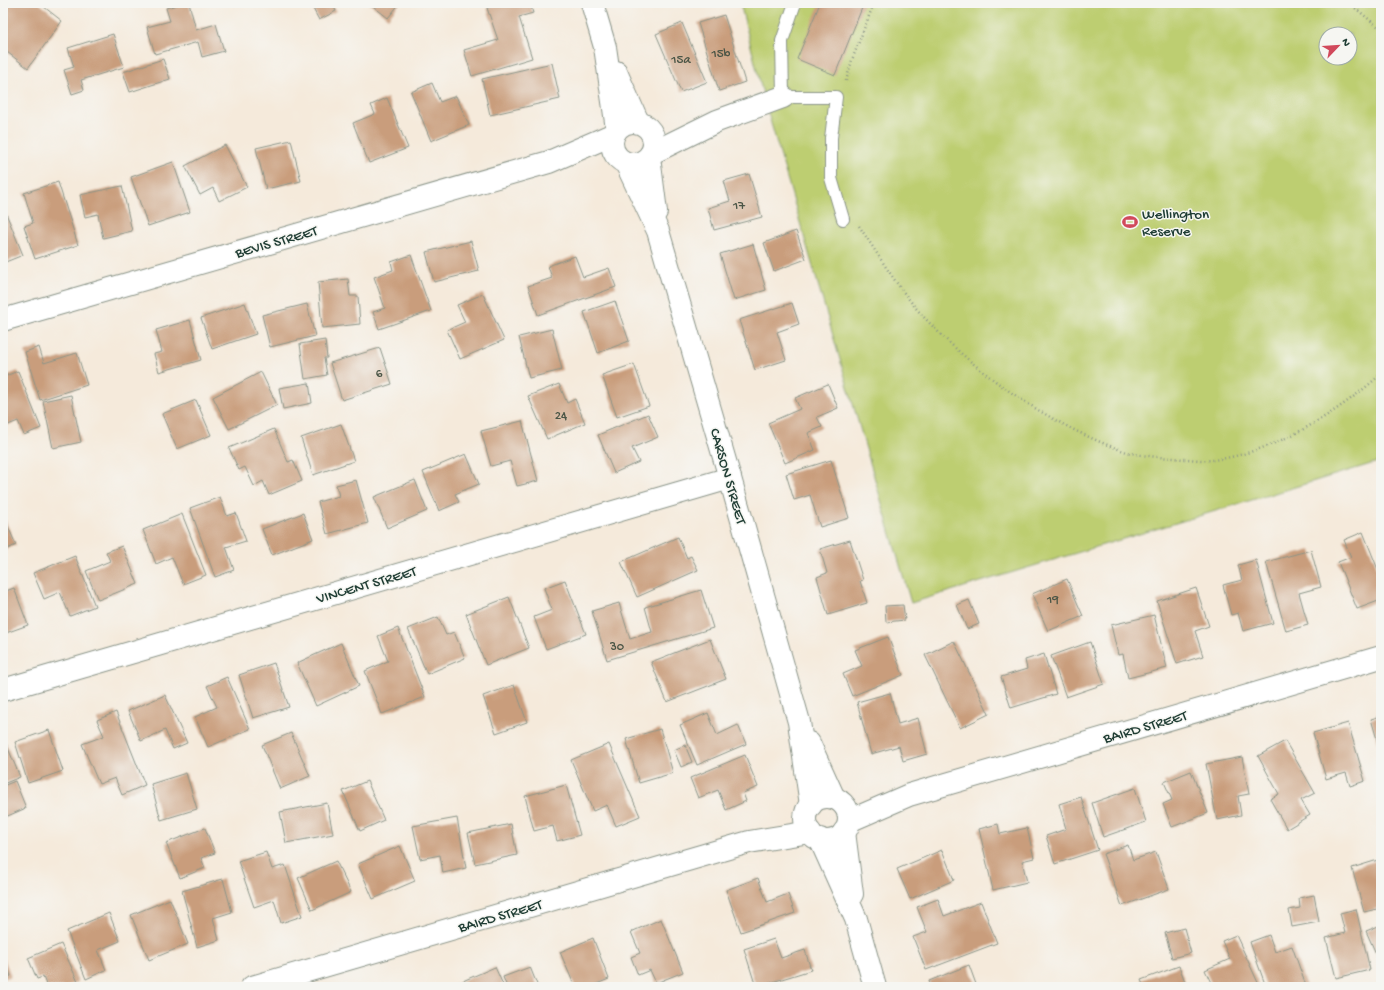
<svg xmlns="http://www.w3.org/2000/svg" width="1384" height="990" viewBox="0 0 1384 990" font-family="'Gochi Hand',sans-serif">
  <rect width="100%" height="100%" fill="#f6f6f2"/>
  <filter id="ink" filterUnits="userSpaceOnUse"><feTurbulence type="fractalNoise" baseFrequency=".025" numOctaves="2"/><feDisplacementMap in="SourceGraphic" scale="8" xChannelSelector="R" yChannelSelector="G"/><feConvolveMatrix kernelMatrix="1 2 1 2 8 2 1 2 1" color-interpolation-filters="sRGB"/></filter>
  <filter id="wash" filterUnits="userSpaceOnUse"><feTurbulence type="fractalNoise" baseFrequency=".012" numOctaves="4" result="noise"/><feDisplacementMap in="SourceGraphic" scale="16" xChannelSelector="R" yChannelSelector="G"/><feGaussianBlur stdDeviation="0.9" result="paint"/><feColorMatrix in="noise" values="0 0 0 0 0 0 0 0 0 0 0 0 0 0 0 0 0 1.4 0 .05"/><feComposite in="paint" operator="in"/></filter>
  <g filter="url(#wash)">
    <rect width="100%" height="100%" fill="#f5eadb"/>
    <!-- green -->
    <path fill="#bdce71" stroke="#6e8652" fill-rule="evenodd" d="M 740,3 L 1381,3 L 1381,461 L 911,603 L 766,106 ZM 1326,34 L 1350,34 L 1350,58 L 1326,58 Z"/>
    <g id="blocks">
      <!-- building -->
      <g fill="#c99d7b">
        <path d="M 5,3 L 39,3 L 62,21 L 28,68 L 3,49 L 3,6 Z"/>
        <path d="M 183,3 L 189,3 L 196,30 L 216,24 L 224,51 L 202,57 L 198,42 L 155,54 L 147,27 L 170,21 L 166,8 Z"/>
        <path d="M 310,3 L 332,3 L 336,11 L 319,20 Z"/>
        <path d="M 369,3 L 400,3 L 388,18 Z"/>
        <path d="M 503,3 L 530,3 L 533,13 L 519,17 L 532,58 L 472,76 L 464,50 L 498,40 L 487,8 Z"/>
        <path d="M 820,3 L 864,3 L 835,75 L 797,59 Z"/>
        <path d="M 724,15 L 745,82 L 719,91 L 698,23 Z"/>
        <path d="M 682,23 L 707,82 L 681,92 L 656,34 Z"/>
        <path d="M 113,34 L 124,67 L 81,80 L 84,90 L 72,94 L 64,70 L 74,67 L 68,48 Z"/>
        <path d="M 163,59 L 170,79 L 130,92 L 123,72 Z"/>
        <path d="M 552,63 L 560,99 L 490,115 L 482,79 Z"/>
        <path d="M 432,83 L 440,102 L 456,96 L 469,125 L 431,141 L 411,92 Z"/>
        <path d="M 387,98 L 408,148 L 369,163 L 353,123 L 375,114 L 371,105 Z"/>
        <path d="M 291,140 L 301,181 L 266,189 L 256,148 Z"/>
        <path d="M 225,145 L 247,187 L 219,201 L 213,188 L 200,195 L 185,166 Z"/>
        <path d="M 173,162 L 190,212 L 148,226 L 131,177 Z"/>
        <path d="M 749,174 L 762,217 L 714,230 L 708,208 L 730,201 L 724,181 Z"/>
        <path d="M 58,182 L 78,245 L 35,259 L 24,226 L 33,223 L 24,193 Z"/>
        <path d="M 122,186 L 132,231 L 103,238 L 98,214 L 85,217 L 80,195 Z"/>
        <path d="M 3,206 L 23,255 L 3,263 Z"/>
        <path d="M 796,231 L 806,259 L 774,271 L 764,243 Z"/>
        <path d="M 471,241 L 479,271 L 434,282 L 426,252 Z"/>
        <path d="M 753,244 L 766,290 L 734,300 L 720,254 Z"/>
        <path d="M 411,255 L 431,311 L 379,329 L 373,312 L 385,308 L 374,277 L 393,270 L 391,262 Z"/>
        <path d="M 575,256 L 583,277 L 609,268 L 616,287 L 538,315 L 528,286 L 552,278 L 548,266 Z"/>
        <path d="M 348,279 L 350,296 L 358,296 L 360,324 L 322,328 L 318,282 Z"/>
        <path d="M 483,294 L 504,340 L 460,359 L 447,330 L 465,322 L 457,305 Z"/>
        <path d="M 615,301 L 629,341 L 598,353 L 584,312 Z"/>
        <path d="M 245,303 L 256,334 L 212,349 L 201,318 Z"/>
        <path d="M 792,303 L 799,324 L 777,332 L 786,360 L 755,370 L 739,320 Z"/>
        <path d="M 307,304 L 315,336 L 270,347 L 262,315 Z"/>
        <path d="M 190,320 L 201,360 L 159,372 L 154,354 L 162,352 L 156,330 Z"/>
        <path d="M 552,329 L 562,370 L 529,378 L 519,337 Z"/>
        <path d="M 325,340 L 327,358 L 324,358 L 327,375 L 305,379 L 300,344 Z"/>
        <path d="M 39,347 L 44,363 L 77,353 L 87,385 L 40,400 L 25,352 Z"/>
        <path d="M 380,348 L 392,384 L 342,400 L 330,363 Z"/>
        <path d="M 634,364 L 649,406 L 617,417 L 602,375 Z"/>
        <path d="M 18,371 L 41,428 L 24,435 L 18,421 L 3,427 L 3,377 Z"/>
        <path d="M 261,372 L 277,405 L 229,429 L 213,397 Z"/>
        <path d="M 309,383 L 312,403 L 283,409 L 279,388 Z"/>
        <path d="M 559,384 L 567,403 L 575,399 L 585,423 L 547,439 L 528,396 Z"/>
        <path d="M 828,384 L 838,408 L 817,417 L 822,427 L 808,433 L 815,450 L 785,463 L 768,423 L 800,409 L 795,398 Z"/>
        <path d="M 71,395 L 81,442 L 53,448 L 43,401 Z"/>
        <path d="M 196,400 L 211,435 L 177,449 L 162,414 Z"/>
        <path d="M 648,414 L 658,437 L 632,448 L 639,462 L 614,473 L 598,435 Z"/>
        <path d="M 522,421 L 538,481 L 517,486 L 510,461 L 491,466 L 481,431 Z"/>
        <path d="M 341,424 L 354,461 L 313,475 L 301,438 Z"/>
        <path d="M 274,429 L 288,462 L 293,460 L 302,481 L 269,495 L 263,481 L 254,486 L 245,467 L 239,470 L 229,448 Z"/>
        <path d="M 466,454 L 479,484 L 455,494 L 459,502 L 439,511 L 423,472 Z"/>
        <path d="M 831,460 L 849,518 L 820,527 L 810,495 L 794,500 L 786,474 Z"/>
        <path d="M 356,480 L 368,523 L 327,534 L 318,502 L 339,496 L 336,485 Z"/>
        <path d="M 415,480 L 427,511 L 387,528 L 374,497 Z"/>
        <path d="M 220,497 L 227,516 L 236,513 L 246,541 L 226,547 L 234,570 L 215,577 L 190,508 Z"/>
        <path d="M 303,513 L 313,539 L 272,555 L 262,529 Z"/>
        <path d="M 182,514 L 206,575 L 183,584 L 172,557 L 156,564 L 143,530 Z"/>
        <path d="M 3,515 L 16,545 L 3,551 Z"/>
        <path d="M 1363,532 L 1381,577 L 1381,600 L 1357,609 L 1338,562 L 1351,557 L 1344,540 Z"/>
        <path d="M 678,537 L 687,558 L 691,556 L 698,570 L 637,597 L 621,562 Z"/>
        <path d="M 850,540 L 863,580 L 860,581 L 867,603 L 828,615 L 817,577 L 827,573 L 820,549 Z"/>
        <path d="M 122,546 L 138,584 L 98,600 L 86,571 L 110,561 L 106,552 Z"/>
        <path d="M 1311,550 L 1321,587 L 1299,593 L 1308,625 L 1286,631 L 1266,562 Z"/>
        <path d="M 75,556 L 95,606 L 70,616 L 60,592 L 44,599 L 33,573 Z"/>
        <path d="M 1256,560 L 1273,623 L 1243,631 L 1238,613 L 1231,615 L 1223,585 L 1242,580 L 1238,565 Z"/>
        <path d="M 1067,579 L 1083,616 L 1048,631 L 1032,594 Z"/>
        <path d="M 565,580 L 586,634 L 546,649 L 534,617 L 552,610 L 544,588 Z"/>
        <path d="M 14,588 L 28,625 L 3,634 L 3,592 Z"/>
        <path d="M 1196,588 L 1209,626 L 1195,631 L 1203,656 L 1177,664 L 1157,601 Z"/>
        <path d="M 701,590 L 713,628 L 607,660 L 592,611 L 619,603 L 630,639 L 652,632 L 645,607 Z"/>
        <path d="M 509,597 L 529,648 L 486,665 L 466,614 Z"/>
        <path d="M 969,600 L 979,624 L 967,629 L 957,605 Z"/>
        <path d="M 903,605 L 905,620 L 886,622 L 885,606 Z"/>
        <path d="M 1154,615 L 1167,668 L 1128,678 L 1123,654 L 1118,655 L 1111,625 Z"/>
        <path d="M 438,617 L 446,635 L 454,632 L 465,658 L 427,674 L 408,629 Z"/>
        <path d="M 398,628 L 425,697 L 382,714 L 365,671 L 388,661 L 378,636 Z"/>
        <path d="M 888,637 L 903,675 L 852,696 L 843,674 L 862,666 L 855,650 Z"/>
        <path d="M 710,639 L 726,679 L 667,702 L 651,662 Z"/>
        <path d="M 954,641 L 989,714 L 960,728 L 925,655 Z"/>
        <path d="M 1090,642 L 1104,684 L 1066,697 L 1051,656 Z"/>
        <path d="M 341,643 L 359,686 L 316,706 L 297,663 Z"/>
        <path d="M 1044,654 L 1056,694 L 1011,708 L 1001,677 L 1027,669 L 1025,660 Z"/>
        <path d="M 274,663 L 289,707 L 253,718 L 239,675 Z"/>
        <path d="M 227,677 L 250,729 L 208,747 L 195,717 L 217,707 L 207,686 Z"/>
        <path d="M 514,685 L 527,722 L 496,733 L 483,696 Z"/>
        <path d="M 890,693 L 898,724 L 918,718 L 927,754 L 903,761 L 899,746 L 871,754 L 857,702 Z"/>
        <path d="M 165,695 L 187,743 L 173,749 L 165,730 L 141,741 L 128,711 Z"/>
        <path d="M 116,712 L 145,785 L 122,795 L 115,778 L 99,784 L 82,744 L 104,736 L 97,720 Z"/>
        <path d="M 708,713 L 717,735 L 738,725 L 746,744 L 697,765 L 680,725 Z"/>
        <path d="M 1381,716 L 1381,753 L 1371,719 Z"/>
        <path d="M 1348,723 L 1365,781 L 1350,786 L 1346,773 L 1326,779 L 1313,733 Z"/>
        <path d="M 660,729 L 673,773 L 639,783 L 626,739 Z"/>
        <path d="M 49,730 L 63,771 L 28,783 L 15,742 Z"/>
        <path d="M 291,733 L 310,776 L 280,789 L 262,745 Z"/>
        <path d="M 5,741 L 20,777 L 3,784 L 3,742 Z"/>
        <path d="M 1285,741 L 1315,793 L 1301,800 L 1310,815 L 1287,829 L 1270,799 L 1279,794 L 1258,756 Z"/>
        <path d="M 609,744 L 640,816 L 616,826 L 607,805 L 593,811 L 571,760 Z"/>
        <path d="M 685,745 L 692,762 L 681,767 L 674,750 Z"/>
        <path d="M 745,755 L 758,787 L 743,793 L 746,801 L 726,810 L 718,790 L 698,798 L 690,778 Z"/>
        <path d="M 1242,757 L 1249,794 L 1238,796 L 1241,815 L 1217,820 L 1206,764 Z"/>
        <path d="M 1191,771 L 1208,813 L 1172,827 L 1163,804 L 1172,800 L 1164,782 Z"/>
        <path d="M 186,773 L 197,809 L 161,820 L 151,784 Z"/>
        <path d="M 15,781 L 26,808 L 3,818 L 3,786 Z"/>
        <path d="M 367,781 L 384,820 L 360,831 L 343,791 Z"/>
        <path d="M 566,785 L 580,835 L 557,841 L 553,826 L 534,831 L 525,796 Z"/>
        <path d="M 1135,788 L 1146,822 L 1103,837 L 1092,803 Z"/>
        <path d="M 1081,797 L 1098,850 L 1055,864 L 1046,836 L 1066,829 L 1059,804 Z"/>
        <path d="M 327,803 L 333,834 L 286,843 L 280,812 Z"/>
        <path d="M 457,818 L 466,868 L 443,873 L 440,855 L 420,859 L 413,826 Z"/>
        <path d="M 511,824 L 517,855 L 475,864 L 468,833 Z"/>
        <path d="M 998,824 L 1000,834 L 1027,828 L 1034,858 L 1022,861 L 1027,882 L 993,890 L 979,829 Z"/>
        <path d="M 205,828 L 215,853 L 201,858 L 205,868 L 180,878 L 166,843 Z"/>
        <path d="M 1128,845 L 1133,860 L 1156,852 L 1169,889 L 1122,906 L 1103,854 Z"/>
        <path d="M 400,846 L 415,881 L 373,899 L 358,864 Z"/>
        <path d="M 942,850 L 954,880 L 910,899 L 897,869 Z"/>
        <path d="M 266,852 L 272,869 L 285,865 L 302,916 L 281,923 L 274,900 L 254,907 L 238,861 Z"/>
        <path d="M 1381,859 L 1381,883 L 1378,884 L 1381,895 L 1381,908 L 1364,912 L 1352,868 Z"/>
        <path d="M 336,861 L 351,892 L 312,910 L 298,878 Z"/>
        <path d="M 758,878 L 767,902 L 788,894 L 795,913 L 741,932 L 726,890 Z"/>
        <path d="M 223,879 L 232,912 L 213,918 L 219,940 L 197,947 L 182,891 Z"/>
        <path d="M 1314,895 L 1319,922 L 1292,927 L 1289,910 L 1300,908 L 1299,898 Z"/>
        <path d="M 170,899 L 188,944 L 149,960 L 131,915 Z"/>
        <path d="M 938,899 L 944,916 L 981,902 L 997,943 L 926,970 L 913,937 L 927,932 L 917,907 Z"/>
        <path d="M 1356,909 L 1370,970 L 1336,978 L 1326,938 L 1345,933 L 1340,913 Z"/>
        <path d="M 109,913 L 120,941 L 98,950 L 106,970 L 86,979 L 67,931 Z"/>
        <path d="M 661,919 L 683,972 L 656,983 L 650,970 L 638,975 L 631,957 L 640,953 L 631,932 Z"/>
        <path d="M 1381,925 L 1381,965 L 1366,931 Z"/>
        <path d="M 1184,928 L 1191,953 L 1172,958 L 1165,933 Z"/>
        <path d="M 1236,935 L 1260,987 L 1213,987 L 1205,970 L 1230,959 L 1222,941 Z"/>
        <path d="M 1269,935 L 1275,952 L 1292,946 L 1306,986 L 1266,987 L 1250,942 Z"/>
        <path d="M 593,938 L 609,979 L 589,987 L 575,987 L 560,952 Z"/>
        <path d="M 774,939 L 781,958 L 805,950 L 811,970 L 756,987 L 744,949 Z"/>
        <path d="M 61,944 L 78,982 L 66,987 L 47,987 L 43,977 L 37,979 L 28,958 Z"/>
        <path d="M 3,956 L 11,976 L 3,979 Z"/>
        <path d="M 969,965 L 977,987 L 931,987 L 929,981 Z"/>
        <path d="M 1179,966 L 1187,987 L 1144,987 L 1141,980 Z"/>
        <path d="M 495,967 L 504,987 L 449,987 Z"/>
        <path d="M 530,967 L 538,987 L 507,987 L 503,977 Z"/>
      </g>
    </g>
  </g>
  <g filter="url(#ink)">
    <use href="#blocks" fill-opacity="0" stroke="#8a9488" stroke-width="1"/>
    <g fill="none" stroke-linecap="round" stroke-linejoin="round">
      <defs>
        <path id="lane" d="M 795,3 L 782,41 L 783,97 L 836,97 L 831,138 L 831,178 L 843,219"/>
        <g id="street">
          <path d="M 592,3 L 605,47 L 617,129"/>
          <path d="M 616,72 L 638,122"/>
          <circle cx="633" cy="143" r="21"/>
          <path d="M 652,153 L 717,121 L 783,97"/>
          <path d="M 649,157 L 656,212"/>
          <path d="M 626,163 L 658,231 L 730,478 L 799,722 L 811,805"/>
          <path d="M 3,320 L 549,162 L 614,134"/>
          <path d="M 3,690 L 730,478"/>
          <path d="M 809,743 L 834,798"/>
          <circle cx="827" cy="819" r="22"/>
          <path d="M 849,821 L 909,795 L 1381,657"/>
          <path d="M 844,832 L 852,894"/>
          <path d="M 820,839 L 856,919 L 875,987"/>
          <path d="M 252,987 L 749,842 L 810,832"/>
        </g>
      </defs>
      <!-- lane casing -->
      <use href="#lane" stroke="#8a9488" stroke-width="14"/>
      <!-- street casing -->
      <use href="#street" stroke="#8a9488" stroke-width="24"/>
      <!-- path -->
      <g stroke="#8a9488" stroke-width="2.5" stroke-dasharray="1 3" stroke-linecap="butt">
        <path d="M 1349,3 L 1381,29"/>
        <path d="M 846,81 L 852,60 L 874,3"/>
        <path d="M 859,226 C 879,256 898,288 922,315 C 974,372 1048,424 1121,450 C 1140,457 1164,457 1184,459 C 1193,459 1204,461 1213,460 C 1273,453 1337,414 1381,374"/>
      </g>
      <!-- lane -->
      <use href="#lane" stroke="#fff" stroke-width="12"/>
      <!-- street -->
      <use href="#street" stroke="#fff" stroke-width="22"/>
    </g>
  </g>
  <!-- icons -->
  <defs>
    <symbol id="stadium-bare" viewBox="-9 -9 18 18"><path d="M0-5a6.5 5 0 1 0 0 10a6.5 5 0 1 0 0-10ZM-3.5-1.8h7v3.6h-7Z" fill="#d1495b" stroke="#f6f6f2" stroke-width="2.5" paint-order="stroke"/></symbol>
  </defs>
  <g fill-rule="evenodd">
    <use href="#stadium-bare" x="1119" y="211" width="22" height="22"/>
  </g>
  <g text-anchor="middle" stroke-width="3" stroke-linejoin="round" paint-order="stroke">
    <!-- number labels -->
    <g font-size="13" fill="#4a5546">
      <text x="721" y="57">15b</text>
      <text x="681" y="63">15a</text>
      <text x="739" y="209">17</text>
      <text x="379" y="377">6</text>
      <text x="561" y="419">24</text>
      <text x="1053" y="603">19</text>
      <text x="617" y="650">30</text>
    </g>
    <!-- poi labels -->
    <g font-size="15" fill="#1f3d34" stroke="#f6f6f2" text-anchor="start">
      <text x="1142" y="218">Wellington<tspan x="1142" dy="17">Reserve</tspan></text>
    </g>
    <!-- street labels -->
    <g font-size="15" fill="#1f3d34" stroke="#f6f6f2">
      <text transform="translate(276 241) rotate(-16)" y="5">BEVIS STREET</text>
      <text transform="translate(729 476) rotate(74)" y="5">CARSON STREET</text>
      <text transform="translate(366 584) rotate(-16)" y="5">VINCENT STREET</text>
      <text transform="translate(1145 726) rotate(-16)" y="5">BAIRD STREET</text>
      <text transform="translate(500 915) rotate(-16)" y="5">BAIRD STREET</text>
    </g>
  </g>
  <!-- margin -->
  <rect width="1384" height="990" fill="none" stroke="#f6f6f2" stroke-width="16"/>
  <!-- north arrow -->
  <g transform="translate(1338 46) rotate(65)"><circle r="19" fill="#f6f6f2" stroke="#a0aca6"/>
  <path d="M0-3L7 15L0 10L-7 15Z" fill="#d1495b"/>
  <text y="-6" font-size="11" font-weight="bold" text-anchor="middle" fill="#1f3d34">N</text>
  </g>
</svg>
